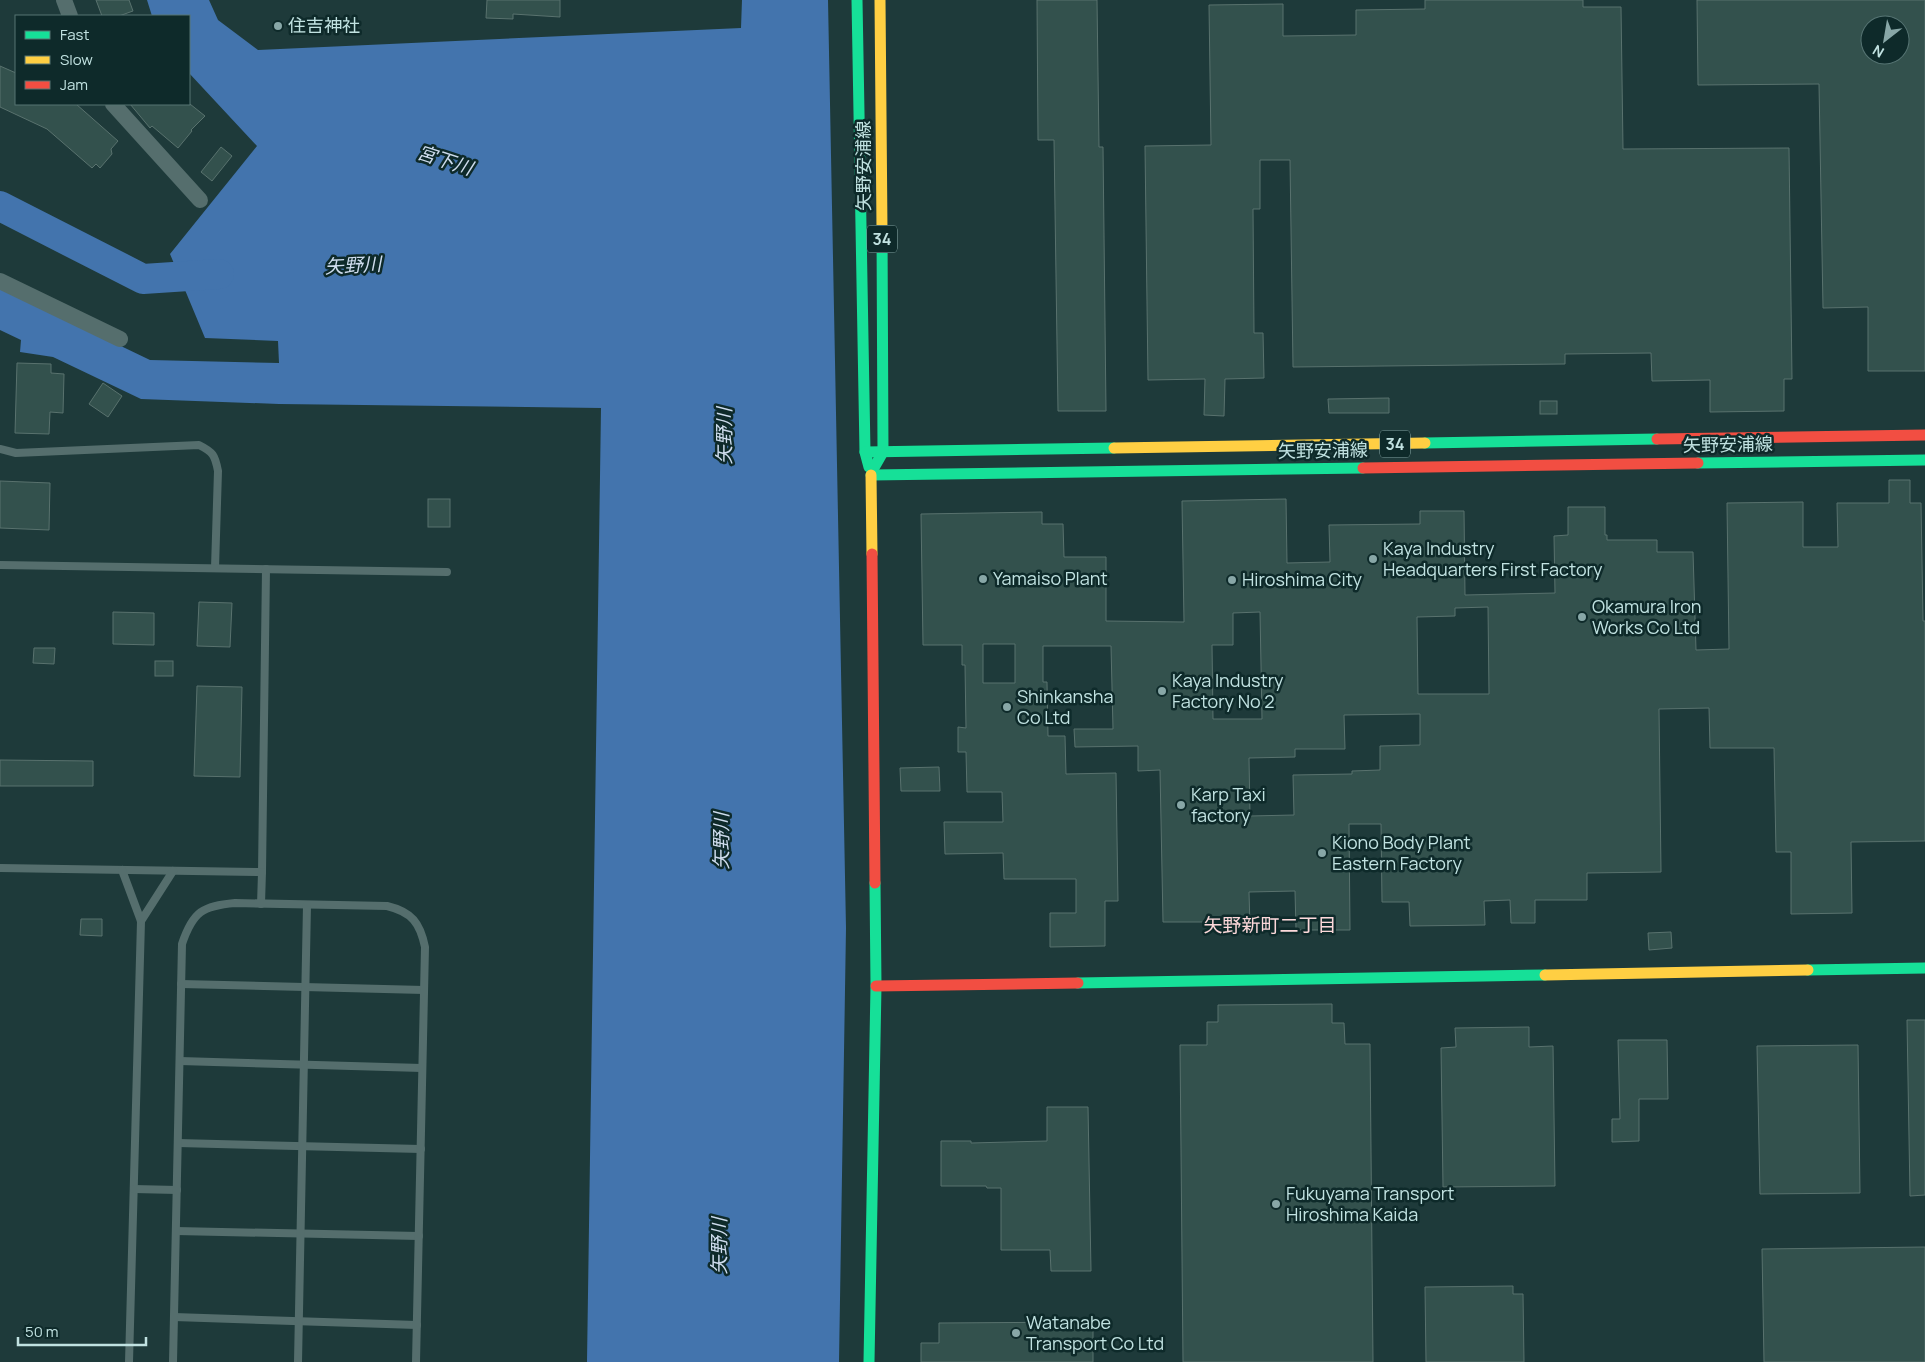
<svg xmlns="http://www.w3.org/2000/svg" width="1925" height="1362" viewBox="0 0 1925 1362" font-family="Manrope,'Noto Sans JP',sans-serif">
  <rect width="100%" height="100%" fill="#1e3a3a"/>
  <!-- water -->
  <path fill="#4374ad" d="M 147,0 L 209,0 L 218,20 L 258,50 L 741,28 L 742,0 L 828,0 L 846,928 L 839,1362 L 587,1362 L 601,408 L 279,404 L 141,399 L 53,357 L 20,352 L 21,340 L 0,330 L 0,288 L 150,360 L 279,363 L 278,341 L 205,338 L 170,254 L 257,146 L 189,73 L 189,16 L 152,16 Z"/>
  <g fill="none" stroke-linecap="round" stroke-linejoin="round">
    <!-- river -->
    <path stroke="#4374ad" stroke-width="30" d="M 0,206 L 143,279 L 219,274"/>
  </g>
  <!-- building -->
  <g fill="#33514d" stroke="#59726e" fill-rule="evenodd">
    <path d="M 96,0 L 129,0 L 133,11 L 119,16 L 102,16 Z"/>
    <path d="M 487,0 L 560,0 L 560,17 L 513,14 L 513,19 L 486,18 Z"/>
    <path d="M 1037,0 L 1097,0 L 1099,147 L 1103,147 L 1106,411 L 1058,411 L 1054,140 L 1038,140 Z"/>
    <path d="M 1425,0 L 1583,0 L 1583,7 L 1621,7 L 1623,149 L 1789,148 L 1792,379 L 1784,379 L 1784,411 L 1710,412 L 1710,380 L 1652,381 L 1651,353 L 1565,354 L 1565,364 L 1293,367 L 1290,160 L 1260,160 L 1260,209 L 1253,209 L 1254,333 L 1263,333 L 1264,378 L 1225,379 L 1224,416 L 1204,415 L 1205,379 L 1148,380 L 1145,146 L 1211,145 L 1209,5 L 1283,4 L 1283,36 L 1356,35 L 1356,10 L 1425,9 Z"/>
    <path d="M 1697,0 L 1925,0 L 1925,371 L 1868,371 L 1868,307 L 1823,308 L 1819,84 L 1698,85 ZM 1870,25 L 1900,25 L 1900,55 L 1870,55 Z"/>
    <path d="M 0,66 L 16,73 L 16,104 L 76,104 L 118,141 L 111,149 L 112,154 L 100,168 L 96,164 L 92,168 L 47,129 L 0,107 Z"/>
    <path d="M 130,104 L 190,104 L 205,116 L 191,130 L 192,131 L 178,148 L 152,126 L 150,128 Z"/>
    <path d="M 221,147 L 232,156 L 212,181 L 201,172 Z"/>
    <path d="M 17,363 L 51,364 L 51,373 L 64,374 L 63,413 L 50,412 L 49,434 L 15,433 Z"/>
    <path d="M 103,383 L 122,396 L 108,417 L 89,404 Z"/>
    <path d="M 1389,398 L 1389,413 L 1329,413 L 1328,399 Z"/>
    <rect x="1540" y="401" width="17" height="13"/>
    <path d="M 1889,480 L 1910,480 L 1910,503 L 1921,503 L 1923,621 L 1925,621 L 1925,841 L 1851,842 L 1852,913 L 1791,914 L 1791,852 L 1776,852 L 1774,748 L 1710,748 L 1709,708 L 1659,709 L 1661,872 L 1587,873 L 1587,900 L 1535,900 L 1535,923 L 1511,923 L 1510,900 L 1484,901 L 1485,925 L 1410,926 L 1409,902 L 1382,902 L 1381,824 L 1349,824 L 1350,930 L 1296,930 L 1295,891 L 1249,892 L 1250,927 L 1210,928 L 1210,922 L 1163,922 L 1160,770 L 1138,771 L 1138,746 L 1075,747 L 1074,729 L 1113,729 L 1111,646 L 1043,646 L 1043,682 L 1047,682 L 1048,736 L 1065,736 L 1066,774 L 1116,773 L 1118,901 L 1105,901 L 1105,946 L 1050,947 L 1050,913 L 1076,913 L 1076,879 L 1004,879 L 1003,853 L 945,854 L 944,822 L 1003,822 L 1002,792 L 967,792 L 966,752 L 958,752 L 958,727 L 966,728 L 965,665 L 962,665 L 962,645 L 923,645 L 921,514 L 1042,512 L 1042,524 L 1063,524 L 1064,557 L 1106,557 L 1106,621 L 1184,622 L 1182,501 L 1286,499 L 1287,563 L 1330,562 L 1329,525 L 1420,524 L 1420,511 L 1464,511 L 1465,595 L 1555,593 L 1554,536 L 1568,535 L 1568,507 L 1605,507 L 1605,535 L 1607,535 L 1607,540 L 1657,540 L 1657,552 L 1693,552 L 1696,650 L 1729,649 L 1727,503 L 1803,502 L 1803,547 L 1838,547 L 1837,503 L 1889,503 ZM 1488,607 L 1489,694 L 1418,694 L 1417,617 L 1455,616 L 1455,608 ZM 1260,612 L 1262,719 L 1213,719 L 1212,645 L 1233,645 L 1233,613 ZM 983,644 L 1015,644 L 1015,683 L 983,683 ZM 1420,714 L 1420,745 L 1380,746 L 1380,770 L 1352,771 L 1352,774 L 1293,775 L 1294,815 L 1250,816 L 1249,758 L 1295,757 L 1295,749 L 1345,749 L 1344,715 Z"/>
    <path d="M 0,481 L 50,483 L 49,530 L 0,528 Z"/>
    <rect x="428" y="499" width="22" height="28"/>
    <path d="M 199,602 L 232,603 L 230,647 L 197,646 Z"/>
    <path d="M 113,612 L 154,613 L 154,645 L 113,644 Z"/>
    <path d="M 34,648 L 55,648 L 54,664 L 33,663 Z"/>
    <rect x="155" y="661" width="18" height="15"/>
    <path d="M 197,686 L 242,687 L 240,777 L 194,776 Z"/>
    <path d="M 0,760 L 93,761 L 93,786 L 0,786 Z"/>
    <path d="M 939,767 L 940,791 L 901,791 L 900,768 Z"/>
    <path d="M 81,919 L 102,919 L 102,936 L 80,935 Z"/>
    <path d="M 1671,932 L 1672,948 L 1649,950 L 1648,933 Z"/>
    <path d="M 1332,1004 L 1332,1023 L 1344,1023 L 1345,1044 L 1370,1044 L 1373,1362 L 1183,1362 L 1180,1045 L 1207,1045 L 1207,1022 L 1218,1022 L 1218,1005 Z"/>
    <path d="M 1907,1020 L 1925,1020 L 1925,1195 L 1910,1196 Z"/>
    <path d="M 1529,1027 L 1529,1047 L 1553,1046 L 1555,1186 L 1443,1187 L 1441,1048 L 1456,1047 L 1455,1028 Z"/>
    <path d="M 1618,1040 L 1667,1040 L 1668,1099 L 1639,1099 L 1639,1141 L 1612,1142 L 1612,1119 L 1620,1119 Z"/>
    <path d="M 1858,1045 L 1860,1193 L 1760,1194 L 1757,1046 Z"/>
    <path d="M 1047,1107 L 1088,1107 L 1091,1271 L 1051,1271 L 1050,1250 L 1001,1250 L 1001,1188 L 987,1188 L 986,1186 L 941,1186 L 941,1141 L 971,1141 L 971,1143 L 1047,1141 Z"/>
    <path d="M 1925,1247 L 1925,1362 L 1764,1362 L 1762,1249 Z"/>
    <path d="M 1513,1286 L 1513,1294 L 1523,1294 L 1524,1362 L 1426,1362 L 1425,1287 Z"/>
    <path d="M 1093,1322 L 1093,1362 L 921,1362 L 921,1343 L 939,1343 L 939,1323 Z"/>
  </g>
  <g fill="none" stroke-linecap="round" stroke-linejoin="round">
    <!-- lane -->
    <g stroke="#556e6d" stroke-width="8">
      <path d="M 0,449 L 16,453 L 199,445 C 213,452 215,455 218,471 L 215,568"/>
      <path d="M 0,565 L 447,572"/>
      <path d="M 0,868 L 262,872 L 266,569"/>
      <path d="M 122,870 L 141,921 L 129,1362"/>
      <path d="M 261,904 L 262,872"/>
      <path d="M 141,921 L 173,871"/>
      <path d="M 181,984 L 424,990"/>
      <path d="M 180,1061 L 422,1068"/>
      <path d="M 178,1143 L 421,1149"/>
      <path d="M 134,1189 L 177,1190"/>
      <path d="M 176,1231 L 419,1236"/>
      <path d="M 174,1317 L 417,1325"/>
      <path d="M 173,1362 L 182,944 C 193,911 203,906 235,903 L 387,906 C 412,912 420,923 425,947 L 416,1362"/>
      <path d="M 298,1362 L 307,905"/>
    </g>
    <!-- street -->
    <g stroke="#556e6d" stroke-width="16">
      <path d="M 64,0 L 70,16"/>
      <path d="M 113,104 L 200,200"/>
      <path d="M 0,281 L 120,339"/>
    </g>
    <!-- fast -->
    <g stroke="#16e098" stroke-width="11">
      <path d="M 857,0 L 865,452 L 869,467"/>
      <path d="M 1425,443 L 1657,439"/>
      <path d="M 865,452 L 1114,448"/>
      <path d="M 1698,463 L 1925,460"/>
      <path d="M 875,466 L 883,452 L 882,229"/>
      <path d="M 871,475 L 1363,468"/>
      <path d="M 1808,970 L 1925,968"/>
      <path d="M 1078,983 L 1545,975"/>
      <path d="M 869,1362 L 876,986 L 875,883"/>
    </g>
    <!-- slow -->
    <g stroke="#ffcf43" stroke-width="11">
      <path d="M 880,0 L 882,229"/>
      <path d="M 1114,448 L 1425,443"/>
      <path d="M 871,475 L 872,554"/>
      <path d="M 1545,975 L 1808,970"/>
    </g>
    <!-- jam -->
    <g stroke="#f24e42" stroke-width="11">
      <path d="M 1657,439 L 1925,435"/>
      <path d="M 1363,468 L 1698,463"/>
      <path d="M 872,554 L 875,883"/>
      <path d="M 876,986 L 1078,983"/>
    </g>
  </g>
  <!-- markers -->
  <g fill="#88a7a7" stroke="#0e2a2a" stroke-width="2">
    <circle cx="278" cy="26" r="5"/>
    <circle cx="1373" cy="559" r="5"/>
    <circle cx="983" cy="579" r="5"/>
    <circle cx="1232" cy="580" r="5"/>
    <circle cx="1582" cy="617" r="5"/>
    <circle cx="1162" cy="691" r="5"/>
    <circle cx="1007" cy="707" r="5"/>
    <circle cx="1181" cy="805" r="5"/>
    <circle cx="1322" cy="853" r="5"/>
    <circle cx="1276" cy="1204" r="5"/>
    <circle cx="1016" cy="1333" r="5"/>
  </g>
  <g text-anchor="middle" stroke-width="5" stroke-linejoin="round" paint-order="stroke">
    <!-- shield labels -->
    <g fill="#0e2a2a" stroke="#8babaa" stroke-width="1">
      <rect x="867" y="225.5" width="30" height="27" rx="4"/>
      <rect x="1380" y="430.5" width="30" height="27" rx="4"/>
    </g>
    <g font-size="16" font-weight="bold" fill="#c1e2e1">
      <text x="882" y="245">34</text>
      <text x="1395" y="450">34</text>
    </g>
    <!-- poi labels -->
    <g font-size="18" fill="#c1e2e1" stroke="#0e2a2a" text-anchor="start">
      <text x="288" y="32">住吉神社</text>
      <text x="1383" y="555">Kaya Industry<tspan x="1383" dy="21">Headquarters First Factory</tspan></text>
      <text x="993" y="585">Yamaiso Plant</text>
      <text x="1242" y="586">Hiroshima City</text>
      <text x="1592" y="613">Okamura Iron<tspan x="1592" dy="21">Works Co Ltd</tspan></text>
      <text x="1172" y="687">Kaya Industry<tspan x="1172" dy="21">Factory No 2</tspan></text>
      <text x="1017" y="703">Shinkansha<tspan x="1017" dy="21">Co Ltd</tspan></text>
      <text x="1191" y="801">Karp Taxi<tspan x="1191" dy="21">factory</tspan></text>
      <text x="1332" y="849">Kiono Body Plant<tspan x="1332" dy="21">Eastern Factory</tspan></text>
      <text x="1286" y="1200">Fukuyama Transport<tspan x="1286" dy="21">Hiroshima Kaida</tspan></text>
      <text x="1026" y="1329">Watanabe<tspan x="1026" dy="21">Transport Co Ltd</tspan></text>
    </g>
    <!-- street labels -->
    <g font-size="18" fill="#c1e2e1" stroke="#0e2a2a">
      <text transform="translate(864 166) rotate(-90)" y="6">矢野安浦線</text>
      <text transform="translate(1728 445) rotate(-1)" y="6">矢野安浦線</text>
      <text transform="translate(1323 451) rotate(-1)" y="6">矢野安浦線</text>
    </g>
    <!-- water labels -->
    <g font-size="19" font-style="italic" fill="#cedced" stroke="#0e2a2a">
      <text transform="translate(445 160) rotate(18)" y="7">宮下川</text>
      <text transform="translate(353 265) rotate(-3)" y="7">矢野川</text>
      <text transform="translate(724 436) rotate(-90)" y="7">矢野川</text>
      <text transform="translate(721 841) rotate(-90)" y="7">矢野川</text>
      <text transform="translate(719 1246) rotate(-90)" y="7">矢野川</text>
    </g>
    <!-- neighbourhood labels -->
    <g font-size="19" fill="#fcd8da" stroke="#0e2a2a">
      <text x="1270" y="932">矢野新町二丁目</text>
    </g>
  </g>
  <!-- legend -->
  <rect x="15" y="15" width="175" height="90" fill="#0e2a2a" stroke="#567473"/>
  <rect x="25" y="31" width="25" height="8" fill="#16e098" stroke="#567473"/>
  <text x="60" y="40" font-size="15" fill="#c1e2e1">Fast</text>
  <rect x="25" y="56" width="25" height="8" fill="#ffcf43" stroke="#567473"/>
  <text x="60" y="65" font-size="15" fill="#c1e2e1">Slow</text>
  <rect x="25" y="81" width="25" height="8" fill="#f24e42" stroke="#567473"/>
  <text x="60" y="90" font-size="15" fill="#c1e2e1">Jam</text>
  <!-- north arrow -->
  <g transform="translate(1885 40) rotate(211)"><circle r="24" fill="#0e2a2a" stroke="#567473"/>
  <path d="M0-4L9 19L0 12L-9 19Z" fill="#88a7a7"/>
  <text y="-8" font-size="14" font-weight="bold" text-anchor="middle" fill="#c1e2e1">N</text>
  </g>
  <!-- scale -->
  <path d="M18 1337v8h128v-8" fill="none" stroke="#c1e2e1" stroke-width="2.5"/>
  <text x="25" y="1337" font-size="15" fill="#c1e2e1" stroke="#0e2a2a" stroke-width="4" paint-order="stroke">50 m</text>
</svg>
